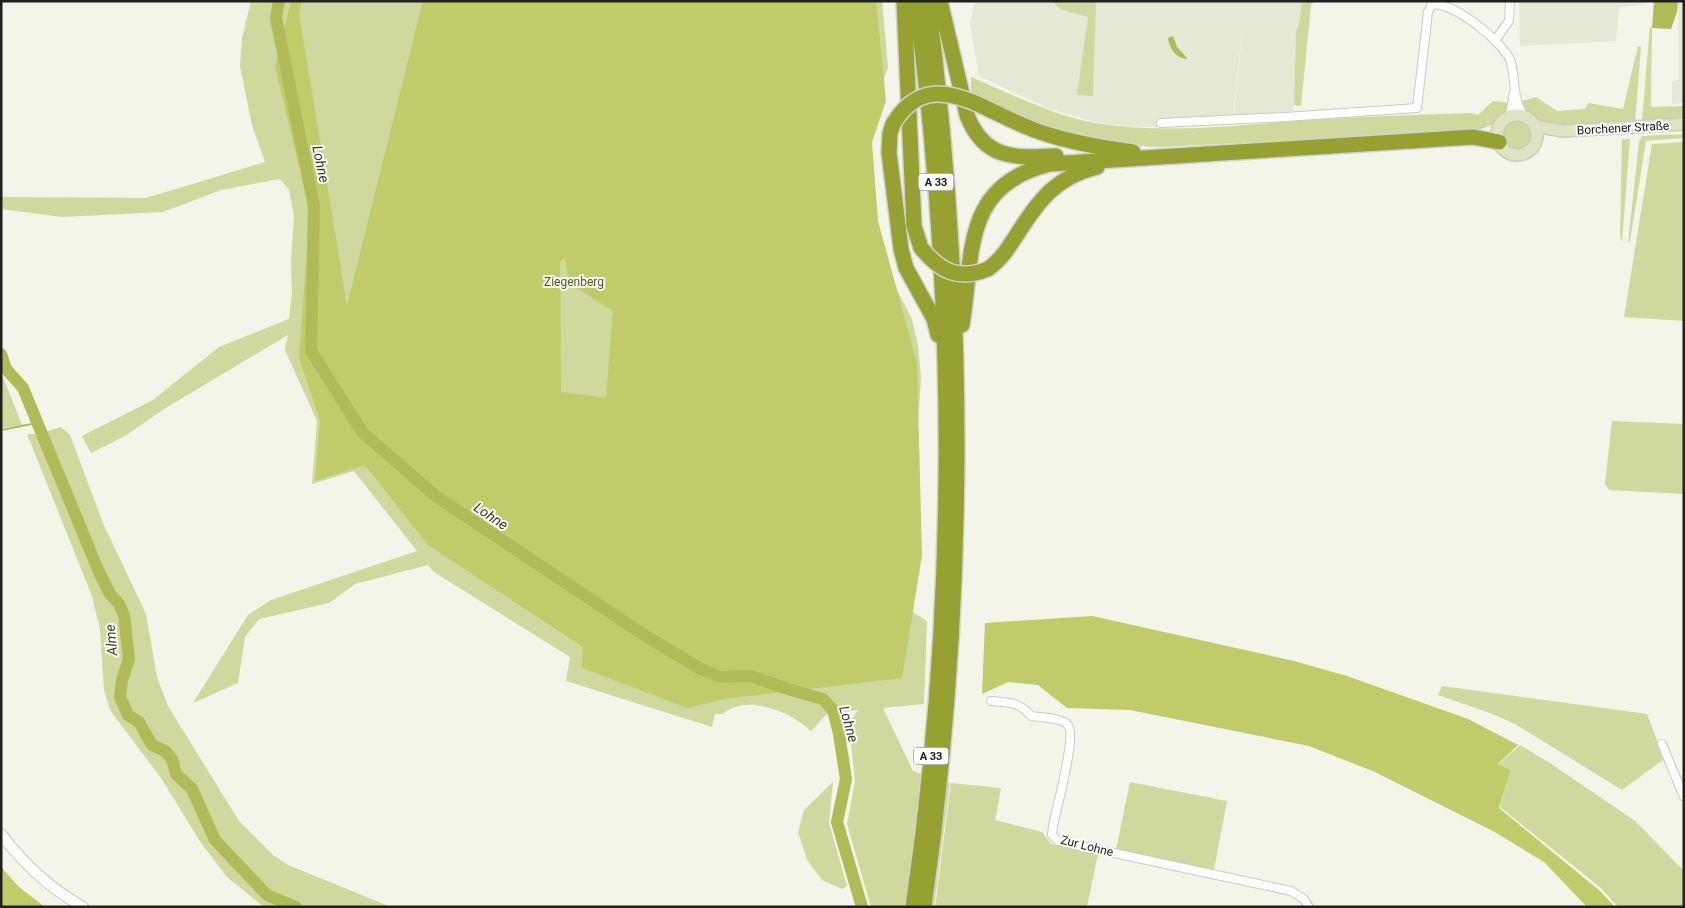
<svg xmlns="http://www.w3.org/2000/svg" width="1685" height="908" viewBox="0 0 1685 908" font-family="Roboto,sans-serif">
  <rect width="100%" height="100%" fill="#f2f5e8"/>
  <!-- built -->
  <g fill="#e5e8d4">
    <path d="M 975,1 L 1302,1 L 1299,24 L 1296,30 L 1294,111 L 1234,116 L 1244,12 L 1233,116 L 1161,119 L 1160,127 L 1134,127 L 1094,122 L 1050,109 L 979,76 L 970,24 Z"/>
    <path d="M 1519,1 L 1644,1 L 1644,5 L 1619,7 L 1616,41 L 1520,46 Z"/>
    <path d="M 1678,1 L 1684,1 L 1684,103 L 1672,104 L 1672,81 L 1679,80 Z"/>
  </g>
  <!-- green -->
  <g fill="#cfd89d">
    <path d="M 251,1 L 882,1 L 888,68 L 882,84 L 863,144 L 887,271 L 912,319 L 918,346 L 921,377 L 907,598 L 914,613 L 927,621 L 924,704 L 883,708 L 913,771 L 950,783 L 934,907 L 871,907 L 847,824 L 855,782 L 849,723 L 858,710 L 827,714 L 811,731 C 791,712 746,693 723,714 L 715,714 L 712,727 L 566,681 L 570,657 L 434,572 L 428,565 L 355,584 L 329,603 L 259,619 L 245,637 L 238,683 L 193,703 L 248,615 L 271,600 L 417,551 L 354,471 L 312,484 L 317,421 L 285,350 L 288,335 L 164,409 L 125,436 L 91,453 L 82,436 L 153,400 L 219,347 L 289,319 L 292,294 L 291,261 L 294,216 L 289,190 L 280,179 L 221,190 L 163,212 L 62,217 L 1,209 L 1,197 L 146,198 L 265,162 L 252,125 L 240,66 L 242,38 Z"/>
    <path d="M 1052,1 L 1096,1 L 1093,96 L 1077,95 L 1088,17 L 1060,9 Z"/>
    <path d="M 1302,1 L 1314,1 L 1311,5 L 1301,106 L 1294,105 L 1296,31 L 1299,24 Z"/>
    <path d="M 1650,26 L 1652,28 L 1651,107 L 1684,106 L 1684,118 L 1642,121 Z"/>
    <path d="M 1638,46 L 1641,47 L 1635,122 L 1556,126 C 1542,125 1527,116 1522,101 L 1536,97 L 1557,111 L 1585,109 L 1588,103 L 1623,109 Z"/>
    <path d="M 971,77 C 1011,94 1052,115 1095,123 C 1161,134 1230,126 1296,121 C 1354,117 1412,115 1471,113 L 1478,115 L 1493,101 L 1509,103 C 1501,126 1485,129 1463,132 L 1159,147 L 1112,145 L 1050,130 L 971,95 Z"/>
    <circle cx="1517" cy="135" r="15"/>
    <path d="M 1684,134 L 1684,138 L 1646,141 L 1630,241 L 1628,243 L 1639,142 L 1642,136 Z"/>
    <path d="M 1622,139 L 1630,139 L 1622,242 L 1620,235 Z"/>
    <path d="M 1684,142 L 1684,321 L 1624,317 L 1652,144 Z"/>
    <path d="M 1,372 L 22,425 L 1,428 Z"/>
    <path d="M 1612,421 L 1684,424 L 1684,494 L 1609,490 L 1605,484 Z"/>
    <path d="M 61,427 L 70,435 L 103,523 L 146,614 L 157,677 L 168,706 L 239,821 L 273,855 L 288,865 L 391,907 L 264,907 L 227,877 L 201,843 L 161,778 L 110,710 L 104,690 L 100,630 L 92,596 L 27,434 L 38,434 Z"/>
    <path d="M 1442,686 L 1647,714 L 1664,759 L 1622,790 L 1515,724 L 1490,713 L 1438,695 Z"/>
    <path d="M 1520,745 L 1550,763 L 1635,821 L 1684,871 L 1684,907 L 1618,907 L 1601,888 L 1500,807 L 1511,770 L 1499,764 Z"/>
    <path d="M 833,782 L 829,823 L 847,886 L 842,889 L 822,880 L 807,860 L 798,832 L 804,810 Z"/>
    <path d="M 1130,782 L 1227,801 L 1214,870 L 1116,850 Z"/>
    <path d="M 951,783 L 1001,788 L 995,820 L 1042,832 L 1051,844 L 1098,854 L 1087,907 L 935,907 Z"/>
  </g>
  <!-- forest -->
  <g fill="#bfcc69" fill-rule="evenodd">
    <path d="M 291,1 L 302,1 L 299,13 L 347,306 L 423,1 L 876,1 L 886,101 L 872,142 L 878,221 L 917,363 L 922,556 L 902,678 L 724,699 L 688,708 L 582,668 L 583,647 L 428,545 L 365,465 L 315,481 L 320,421 L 299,358 L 310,211 L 275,67 ZM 565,257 L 569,283 L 613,311 L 606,398 L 561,392 L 560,262 Z"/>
    <path d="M 1092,616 L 1294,661 L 1347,676 L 1468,719 L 1518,745 L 1498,764 L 1511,770 L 1499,808 L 1600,891 L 1615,907 L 1587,907 L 1544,862 L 1493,831 L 1375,772 L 1309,746 L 1130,710 L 1067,708 L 1038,685 L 1008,682 L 982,694 L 985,623 Z"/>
    <path d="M 1,867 L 19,887 L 45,907 L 1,907 Z"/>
  </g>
  <!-- water -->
  <g fill="#aebb57">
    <path d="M 1654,1 L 1678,1 L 1677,12 L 1671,29 L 1652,28 Z"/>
    <path d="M 1173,36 L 1177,47 L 1188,59 C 1177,59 1170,50 1168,39 L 1169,37 Z"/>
  </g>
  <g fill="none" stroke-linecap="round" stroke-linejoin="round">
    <!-- stream -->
    <path stroke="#aebb57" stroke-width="2" d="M 1,430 L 37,423"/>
    <!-- river -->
    <g stroke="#aebb57" stroke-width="12">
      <path d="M 279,1 L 276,18 L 314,206 L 311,351 L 363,433 L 437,497 L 641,633 L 701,669 L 721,677 L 751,676 L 788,689 L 823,699 L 833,710 L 839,734 L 846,779 L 837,822 L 862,907"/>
      <path d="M 1,354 L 6,369 L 23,388 L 99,572 L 110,594 L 119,604 L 124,615 L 129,659 L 122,680 L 120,697 L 128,715 L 139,722 L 152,745 L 165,751 L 172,759 L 176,774 L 192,789 L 215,840 L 267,895 L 296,907"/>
    </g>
    <defs>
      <g id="minor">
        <path d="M 1496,39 L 1509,21 L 1510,1"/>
        <path d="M 1510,116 L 1514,93"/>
        <path d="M 1161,123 L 1285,117 L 1417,108 L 1428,12 L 1431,5 C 1452,0 1502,41 1510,60 C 1514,70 1513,79 1515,90 C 1516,99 1519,108 1523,116"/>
        <path d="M 991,701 C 1008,702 1020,702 1031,716 C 1040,717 1063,718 1068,725 C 1077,735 1056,810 1053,826 L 1052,835 L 1058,841 L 1291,891 L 1304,899 L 1309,907"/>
        <path d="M 1662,744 L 1684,797"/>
      </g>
      <path id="tertiary" d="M 1,834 C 23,863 51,889 83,907"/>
      <g id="secondary">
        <circle cx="1517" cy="135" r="20"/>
        <path d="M 1535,126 L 1563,131 L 1684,124"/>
      </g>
      <g id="motorway">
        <path d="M 904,1 L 914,226 L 921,248"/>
        <path d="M 940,1 L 967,115 C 984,160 1015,158 1056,156"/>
        <path d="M 982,106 C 1003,116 1023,127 1046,134 C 1074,143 1104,148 1133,152"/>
        <path d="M 893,124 L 890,133 L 889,153 L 901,249 L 906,268 L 934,319 L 938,335"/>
        <path d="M 988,269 C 1002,259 1009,247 1018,233 C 1039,200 1056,177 1097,167"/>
        <path d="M 962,325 C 974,253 962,185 1050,164 C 1191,156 1332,145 1473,137 L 1499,142"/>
        <path d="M 913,907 C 957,607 956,301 916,1"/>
        <path d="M 924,907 C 967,607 967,302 928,1"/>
      </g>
    </defs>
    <!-- minor casing -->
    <use href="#minor" stroke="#c9cbbf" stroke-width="10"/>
    <!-- tertiary casing -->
    <use href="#tertiary" stroke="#c9cbbf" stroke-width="12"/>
    <!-- secondary casing -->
    <use href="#secondary" stroke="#c9cbbf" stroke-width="14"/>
    <!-- motorway casing -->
    <use href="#motorway" stroke="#d2d2d2" stroke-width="18"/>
    <!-- minor -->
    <use href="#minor" stroke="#fff" stroke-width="8"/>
    <!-- tertiary -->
    <use href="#tertiary" stroke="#fff" stroke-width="10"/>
    <!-- secondary -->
    <use href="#secondary" stroke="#dfe3c1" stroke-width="11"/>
    <!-- motorway -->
    <use href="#motorway" stroke="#95a131" stroke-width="15"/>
    <defs>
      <g id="motorway-bridge">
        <path d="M 893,124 C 916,86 945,89 982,106"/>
        <path d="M 921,248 C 940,271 958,281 988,269"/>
      </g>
    </defs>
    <!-- motorway-bridge casing -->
    <use href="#motorway-bridge" stroke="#d2d2d2" stroke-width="18" stroke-linecap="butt"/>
    <!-- motorway-bridge -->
    <use href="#motorway-bridge" stroke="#95a131" stroke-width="15"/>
  </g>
  <g text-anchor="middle" stroke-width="4" stroke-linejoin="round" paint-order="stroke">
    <!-- shield labels -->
    <g fill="#fff" stroke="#636360" stroke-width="1">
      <rect x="918.5" y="173.5" width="35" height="17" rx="4"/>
      <rect x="913.5" y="747.5" width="35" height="17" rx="4"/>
    </g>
    <g font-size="11" font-weight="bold" fill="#20201c">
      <text x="936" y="186">A 33</text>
      <text x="931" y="760">A 33</text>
    </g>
    <!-- street labels -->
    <g font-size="12" fill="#20201c" stroke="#fff">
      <text transform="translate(1623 128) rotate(-3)" y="4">Borchener Straße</text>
      <text transform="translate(1087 846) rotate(14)" y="4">Zur Lohne</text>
    </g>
    <!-- park labels -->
    <g font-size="12" fill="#545b12" stroke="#fff">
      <text x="574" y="286">Ziegenberg</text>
    </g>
    <!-- water labels -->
    <g font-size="14" font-style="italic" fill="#373b12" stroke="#fff">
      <text transform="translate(321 164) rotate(78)" y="5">Lohne</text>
      <text transform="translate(491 516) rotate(34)" y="5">Lohne</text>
      <text transform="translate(111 640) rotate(-95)" y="5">Alme</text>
      <text transform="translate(849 724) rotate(74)" y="5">Lohne</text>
    </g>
  </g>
  <!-- border -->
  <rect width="1685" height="908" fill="none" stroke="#20201c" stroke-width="5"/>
</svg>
